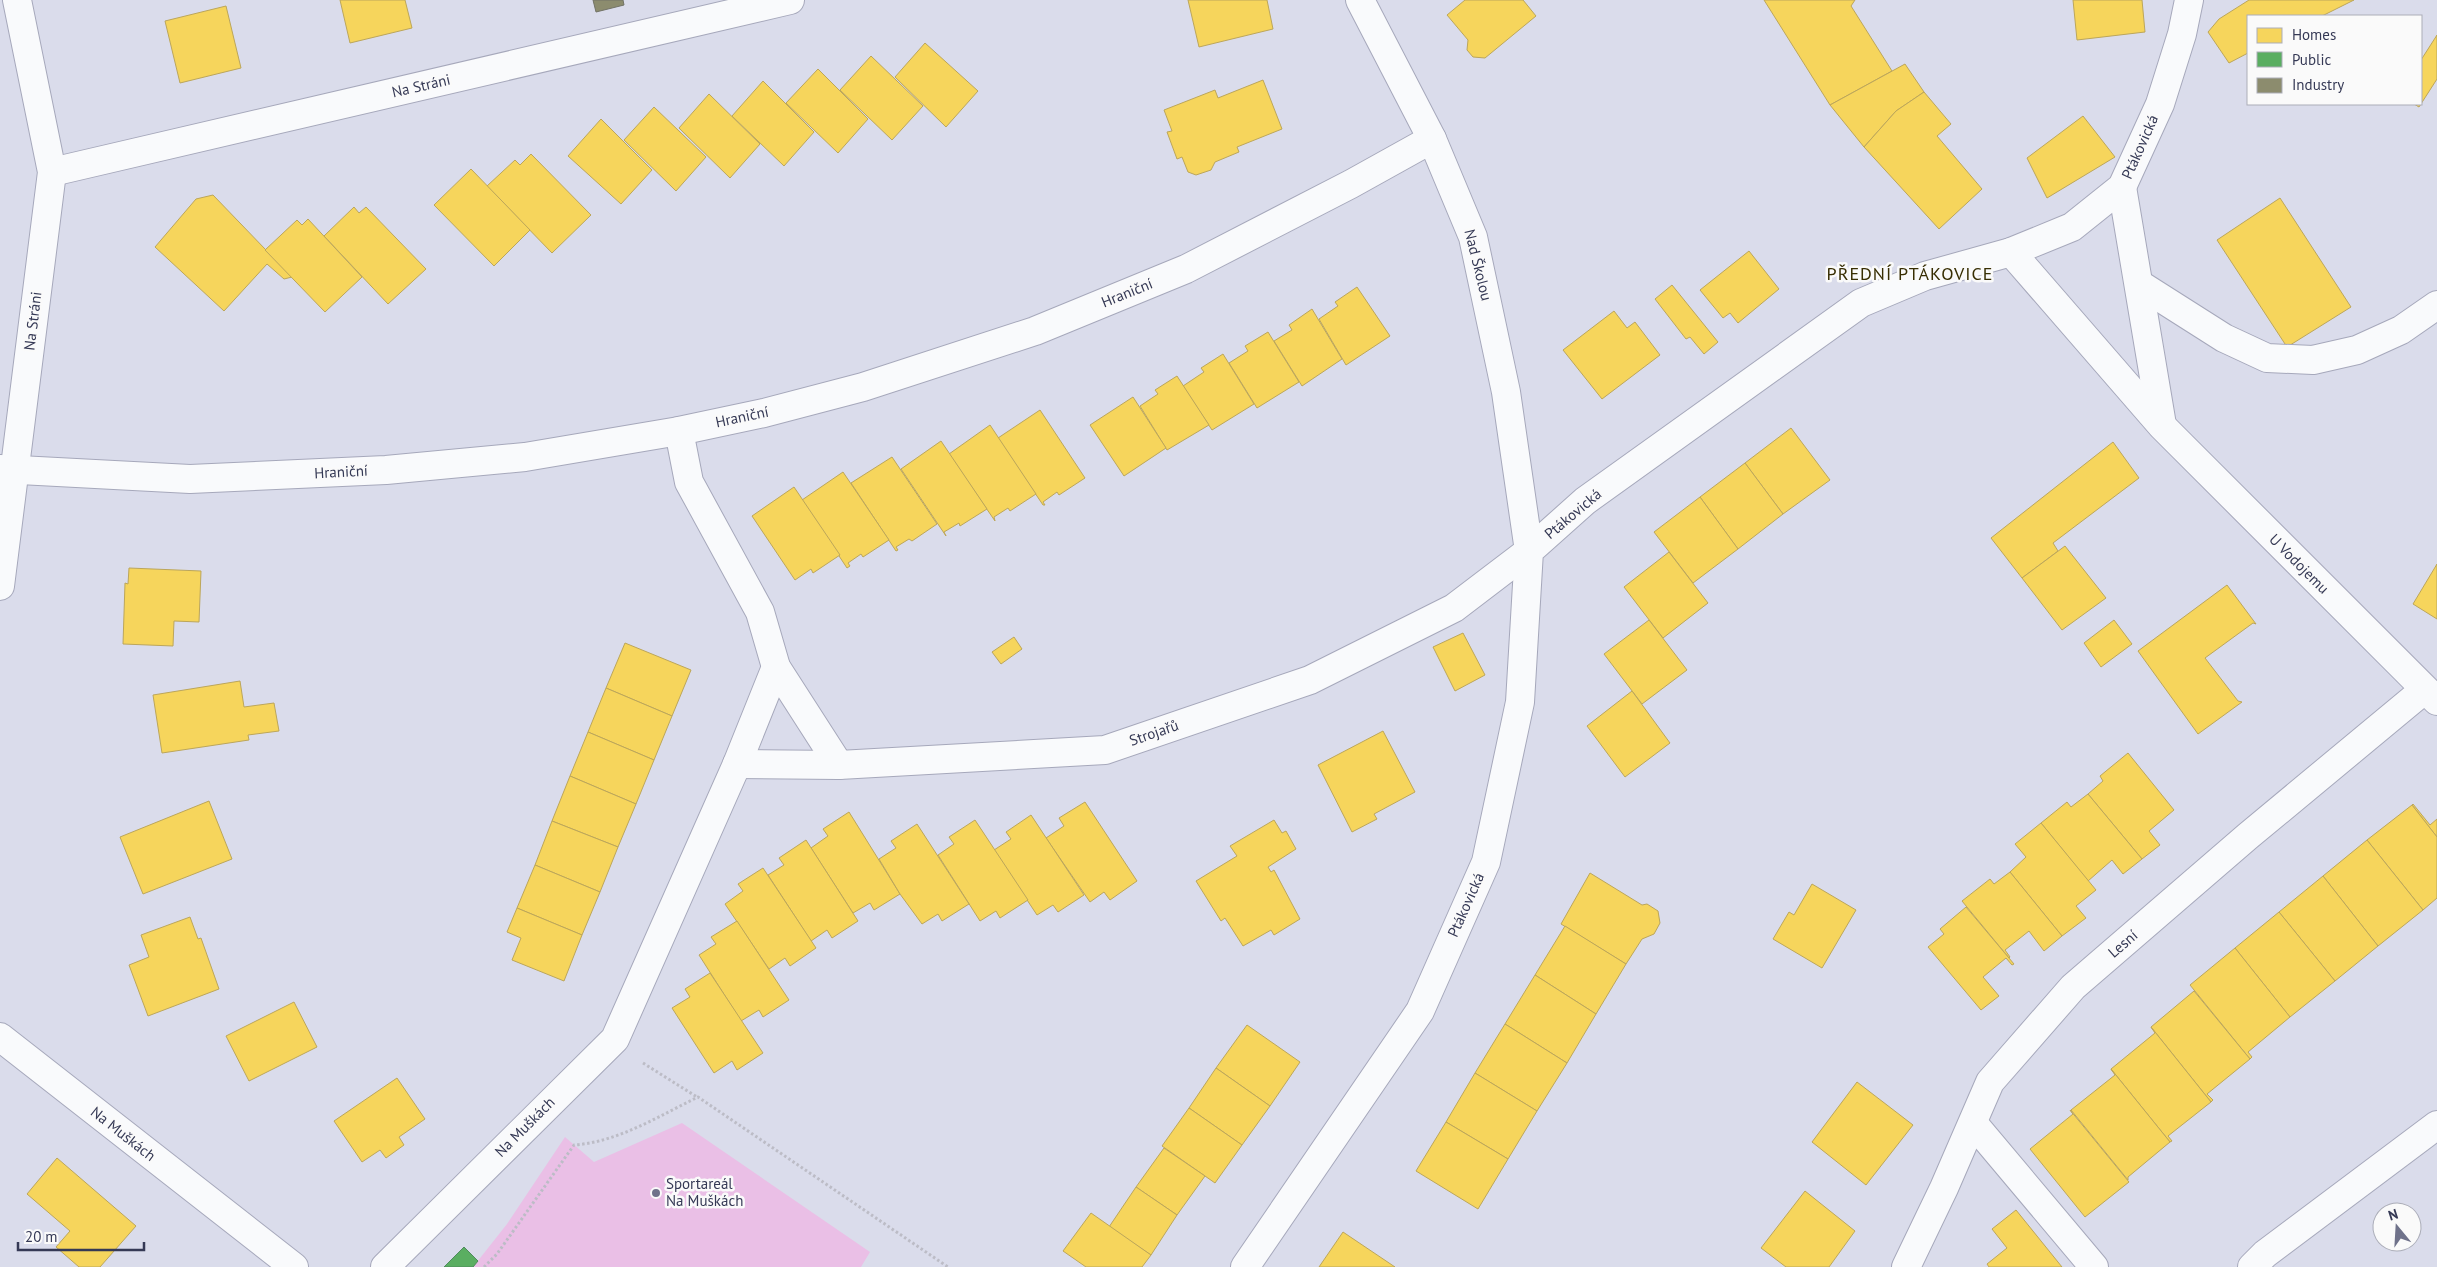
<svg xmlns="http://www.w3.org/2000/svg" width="2437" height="1267" viewBox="0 0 2437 1267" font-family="'PT Sans',sans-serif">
  <rect width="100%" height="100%" fill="#dadceb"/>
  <!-- garden -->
  <path fill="#eabfe6" d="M 682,1123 L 870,1252 L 861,1267 L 473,1267 L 507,1224 L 565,1137 L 594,1162 Z"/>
  <!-- homes -->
  <g fill="#f6d55c" stroke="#bca65a">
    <path d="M 340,0 L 405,0 L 412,28 L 350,43 Z"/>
    <path d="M 1188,0 L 1267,0 L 1273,29 L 1199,47 Z"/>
    <path d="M 1465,0 L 1523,0 L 1536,16 L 1485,58 L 1473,57 L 1467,50 L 1468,40 L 1447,15 Z"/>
    <path d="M 1764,0 L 1855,0 L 1851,6 L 1892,71 L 1830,105 Z"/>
    <path d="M 2073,0 L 2142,0 L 2145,32 L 2077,40 Z"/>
    <path d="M 2249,0 L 2354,0 L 2322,16 L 2248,16 L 2248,53 L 2229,63 L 2208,32 L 2219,19 Z"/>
    <path d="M 226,6 L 241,68 L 180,83 L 165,21 Z"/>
    <path d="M 2437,35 L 2437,79 L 2419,107 L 2414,104 L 2421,104 L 2421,60 Z"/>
    <path d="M 925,43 L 978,91 L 946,127 L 895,77 Z"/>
    <path d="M 871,56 L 923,106 L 892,140 L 840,90 Z"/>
    <path d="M 1905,64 L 1924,92 L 1896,111 L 1864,147 L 1830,105 Z"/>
    <path d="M 818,69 L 868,119 L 838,153 L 786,103 Z"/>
    <path d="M 1263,80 L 1282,129 L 1237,147 L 1239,152 L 1215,162 L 1211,170 L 1196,175 L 1188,172 L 1182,157 L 1177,159 L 1167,132 L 1172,131 L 1164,110 L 1215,90 L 1218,98 Z"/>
    <path d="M 763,81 L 814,132 L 784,166 L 732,116 Z"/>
    <path d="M 1924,92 L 1951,124 L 1937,136 L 1982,189 L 1939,229 L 1864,147 L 1896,111 Z"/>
    <path d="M 709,94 L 760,144 L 730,178 L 679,128 Z"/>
    <path d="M 654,107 L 706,157 L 676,191 L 624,140 Z"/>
    <path d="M 2083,116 L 2115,157 L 2047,198 L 2027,158 Z"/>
    <path d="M 601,119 L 652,170 L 621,204 L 568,156 Z"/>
    <path d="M 531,154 L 591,215 L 552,253 L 487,186 L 515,160 L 520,165 Z"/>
    <path d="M 471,169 L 530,230 L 494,266 L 434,205 Z"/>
    <path d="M 213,195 L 292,277 L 284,279 L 267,264 L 224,311 L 155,247 L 196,199 Z"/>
    <path d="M 2280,198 L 2351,307 L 2287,347 L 2217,240 Z"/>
    <path d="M 354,207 L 359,213 L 366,207 L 426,269 L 388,304 L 324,236 Z"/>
    <path d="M 308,219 L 362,277 L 325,312 L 265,250 L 297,220 L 302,225 Z"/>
    <path d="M 1749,251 L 1779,289 L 1738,323 L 1730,313 L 1723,318 L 1700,290 Z"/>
    <path d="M 1672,285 L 1718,342 L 1704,354 L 1690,337 L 1686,339 L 1655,299 Z"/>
    <path d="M 1357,287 L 1390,336 L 1346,365 L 1319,319 L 1338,306 L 1335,302 Z"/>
    <path d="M 1312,309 L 1342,359 L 1302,386 L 1274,341 L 1292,330 L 1289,325 Z"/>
    <path d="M 1614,311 L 1627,328 L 1635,322 L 1660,355 L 1602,399 L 1563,350 Z"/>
    <path d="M 1268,332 L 1299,382 L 1257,408 L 1229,363 L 1248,351 L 1245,346 Z"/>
    <path d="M 1223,354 L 1254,404 L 1212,430 L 1183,386 L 1204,372 L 1201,368 Z"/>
    <path d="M 1177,376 L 1209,425 L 1167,450 L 1140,406 L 1158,394 L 1155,390 Z"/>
    <path d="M 1133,397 L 1166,448 L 1124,476 L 1090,425 Z"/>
    <path d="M 1040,410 L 1085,478 L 1059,495 L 1057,492 L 1043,502 L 1045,505 L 1043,505 L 998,438 Z"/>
    <path d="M 990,425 L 1036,494 L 1010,511 L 1008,508 L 994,517 L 995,521 L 949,454 Z"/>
    <path d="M 1791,428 L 1830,480 L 1783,514 L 1745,463 Z"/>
    <path d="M 941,441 L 987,509 L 960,526 L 959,523 L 944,532 L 946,536 L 901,469 Z"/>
    <path d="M 2113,442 L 2139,478 L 2053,543 L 2058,551 L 2022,578 L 1991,538 Z"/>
    <path d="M 892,457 L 937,524 L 912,541 L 909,539 L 896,547 L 898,550 L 896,551 L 851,483 Z"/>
    <path d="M 1745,463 L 1783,514 L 1738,549 L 1700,497 Z"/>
    <path d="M 843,472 L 889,540 L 863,557 L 861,554 L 848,563 L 850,566 L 847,568 L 802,500 Z"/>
    <path d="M 794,487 L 840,555 L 813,573 L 811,569 L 795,580 L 752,516 Z"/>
    <path d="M 1700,497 L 1738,549 L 1693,583 L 1654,532 Z"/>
    <path d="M 2065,546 L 2106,598 L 2062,630 L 2022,578 Z"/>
    <path d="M 1669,552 L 1708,603 L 1663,638 L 1624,587 Z"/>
    <path d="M 2437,564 L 2437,619 L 2413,604 Z"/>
    <path d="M 129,568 L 201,571 L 199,622 L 174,621 L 173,646 L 123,644 L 125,583 L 128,584 Z"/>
    <path d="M 2227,585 L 2256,624 L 2253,623 L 2205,658 L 2238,701 L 2242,702 L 2198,734 L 2138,651 Z"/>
    <path d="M 1649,620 L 1687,670 L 1642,704 L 1604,654 Z"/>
    <path d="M 2114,620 L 2132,644 L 2101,667 L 2084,643 Z"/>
    <path d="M 1463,633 L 1485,675 L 1455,691 L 1433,647 Z"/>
    <path d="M 1014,637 L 1022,649 L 1001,664 L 992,652 Z"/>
    <path d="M 625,643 L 691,670 L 672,716 L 606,688 Z"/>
    <path d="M 240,681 L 244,707 L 274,703 L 279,731 L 248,735 L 249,740 L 162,753 L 153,695 Z"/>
    <path d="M 606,688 L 672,716 L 654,760 L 588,732 Z"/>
    <path d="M 1632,691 L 1670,743 L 1625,777 L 1587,726 Z"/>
    <path d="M 1383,731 L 1415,792 L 1374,814 L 1377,819 L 1352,832 L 1318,765 Z"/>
    <path d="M 588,732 L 654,760 L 636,804 L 570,776 Z"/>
    <path d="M 2128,753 L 2174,810 L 2149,831 L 2160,845 L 2142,859 L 2088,794 L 2103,781 L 2100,776 Z"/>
    <path d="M 570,776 L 636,804 L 618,847 L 552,821 Z"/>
    <path d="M 2088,794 L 2142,859 L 2123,874 L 2112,860 L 2088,881 L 2041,823 L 2067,802 L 2071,807 Z"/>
    <path d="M 209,801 L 232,859 L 143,894 L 120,837 Z"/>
    <path d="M 1085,802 L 1137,881 L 1110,900 L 1104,892 L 1090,902 L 1046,838 L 1064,826 L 1059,818 Z"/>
    <path d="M 2413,804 L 2430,825 L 2437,819 L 2437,837 L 2412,805 Z"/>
    <path d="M 2412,805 L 2437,837 L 2437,898 L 2423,910 L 2367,840 Z"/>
    <path d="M 849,812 L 900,894 L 874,910 L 870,903 L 853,913 L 811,848 L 828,836 L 823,829 Z"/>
    <path d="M 1031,815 L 1084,895 L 1058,912 L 1053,905 L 1037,915 L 994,850 L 1011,839 L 1006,832 Z"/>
    <path d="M 975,820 L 1028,900 L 1000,918 L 996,911 L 980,921 L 938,855 L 954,844 L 949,837 Z"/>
    <path d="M 1274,820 L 1282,833 L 1286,831 L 1296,849 L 1268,867 L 1271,872 L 1274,870 L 1300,919 L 1274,935 L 1271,930 L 1243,946 L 1225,918 L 1221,921 L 1196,881 L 1237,856 L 1230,846 Z"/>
    <path d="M 552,821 L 618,847 L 600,892 L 535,865 Z"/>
    <path d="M 2041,823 L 2096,890 L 2076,906 L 2086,918 L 2062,936 L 2010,872 L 2026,857 L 2015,844 Z"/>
    <path d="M 917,824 L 969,904 L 942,921 L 938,914 L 922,924 L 900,894 L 879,859 L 896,848 L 891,841 Z"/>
    <path d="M 806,840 L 858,921 L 832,938 L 827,930 L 811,941 L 768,875 L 784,865 L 779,858 Z"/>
    <path d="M 2367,840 L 2423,910 L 2378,946 L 2323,876 Z"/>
    <path d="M 535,865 L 600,892 L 582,935 L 517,908 Z"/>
    <path d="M 763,868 L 816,948 L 790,966 L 785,958 L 769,969 L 725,904 L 743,891 L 738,884 Z"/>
    <path d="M 2010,872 L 2062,936 L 2044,951 L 2029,931 L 2005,950 L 2010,957 L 2009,958 L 1962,901 L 1990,879 L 1994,884 Z"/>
    <path d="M 1590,873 L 1642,905 L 1647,904 L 1658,911 L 1660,923 L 1654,934 L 1642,939 L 1626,964 L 1561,924 Z"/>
    <path d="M 2323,876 L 2378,946 L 2335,981 L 2279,912 Z"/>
    <path d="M 1812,884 L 1856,910 L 1822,968 L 1773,939 L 1789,912 L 1794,915 Z"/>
    <path d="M 1966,907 L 2014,964 L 2012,965 L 2006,958 L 1983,977 L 1999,996 L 1981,1010 L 1928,947 L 1944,934 L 1940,929 Z"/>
    <path d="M 517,908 L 582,935 L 564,981 L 512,960 L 521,938 L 507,932 Z"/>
    <path d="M 2279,912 L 2335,981 L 2290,1017 L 2235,948 Z"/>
    <path d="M 190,917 L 198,939 L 201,938 L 219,989 L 148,1016 L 129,965 L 149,957 L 141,935 Z"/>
    <path d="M 737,921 L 789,1000 L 763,1017 L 759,1010 L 741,1021 L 699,955 L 716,944 L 711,937 Z"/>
    <path d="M 1565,926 L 1626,964 L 1596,1014 L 1535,975 Z"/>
    <path d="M 2235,948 L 2290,1017 L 2248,1052 L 2252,1057 L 2250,1059 L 2190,985 Z"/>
    <path d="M 710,973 L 763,1053 L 737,1070 L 732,1061 L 714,1073 L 672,1008 L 690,997 L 685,989 Z"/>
    <path d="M 1535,975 L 1596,1014 L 1567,1063 L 1505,1024 Z"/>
    <path d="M 2194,991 L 2250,1059 L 2207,1094 L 2213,1100 L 2211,1102 L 2151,1027 Z"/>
    <path d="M 294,1002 L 317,1047 L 249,1081 L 226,1036 Z"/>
    <path d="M 1505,1024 L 1567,1063 L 1537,1111 L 1475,1073 Z"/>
    <path d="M 1247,1025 L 1300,1062 L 1270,1106 L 1216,1068 Z"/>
    <path d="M 2151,1027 L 2211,1102 L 2168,1136 L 2172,1141 L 2170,1142 L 2111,1069 L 2155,1033 Z"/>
    <path d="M 1216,1068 L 1270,1106 L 1242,1145 L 1189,1108 Z"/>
    <path d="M 2111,1069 L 2170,1142 L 2128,1177 L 2128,1180 L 2071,1110 L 2115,1075 Z"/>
    <path d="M 1475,1073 L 1537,1111 L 1508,1159 L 1446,1122 Z"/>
    <path d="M 397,1078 L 425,1119 L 399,1137 L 404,1145 L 386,1158 L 380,1150 L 362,1162 L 334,1121 Z"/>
    <path d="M 1857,1082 L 1913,1125 L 1866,1185 L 1812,1142 Z"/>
    <path d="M 1189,1108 L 1242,1145 L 1215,1183 L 1162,1146 Z"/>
    <path d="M 2070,1110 L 2129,1182 L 2085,1217 L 2030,1149 L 2073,1114 Z"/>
    <path d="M 1446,1122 L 1508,1159 L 1478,1209 L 1416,1171 Z"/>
    <path d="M 1164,1148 L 1205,1176 L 1177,1215 L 1136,1187 Z"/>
    <path d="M 57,1158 L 136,1226 L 100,1267 L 79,1267 L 56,1247 L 70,1231 L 27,1194 Z"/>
    <path d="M 1136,1187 L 1177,1215 L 1151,1255 L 1109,1227 Z"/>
    <path d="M 1805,1191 L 1855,1231 L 1829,1267 L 1786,1267 L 1761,1248 Z"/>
    <path d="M 2016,1210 L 2062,1267 L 1989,1267 L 1987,1264 L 2007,1248 L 1992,1229 Z"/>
    <path d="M 1091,1213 L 1151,1255 L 1142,1267 L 1086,1267 L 1063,1251 Z"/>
    <path d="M 1343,1232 L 1395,1267 L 1319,1267 Z"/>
  </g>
  <!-- public -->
  <path fill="#5aae61" stroke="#4f8b5d" d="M 464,1247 L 478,1261 L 473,1267 L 444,1267 Z"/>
  <!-- industry -->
  <path fill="#8c8c6e" stroke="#727366" d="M 593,0 L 623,0 L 624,5 L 596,12 Z"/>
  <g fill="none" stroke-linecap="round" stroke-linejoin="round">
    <defs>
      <g id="minor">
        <path d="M 52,172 L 790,0"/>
        <path d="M 2122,187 L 2162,425"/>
        <path d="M 2011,252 L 2162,426 L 2437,701"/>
        <path d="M 2139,284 L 2224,338 L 2267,358 L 2313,360 L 2357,350 L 2401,330 L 2437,305"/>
        <path d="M 679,431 L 689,482 L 760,612 L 776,667 L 839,765"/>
        <path d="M 0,469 L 190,479 L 386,470 L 525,457 L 679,431 L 764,413 L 863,387 L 1035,331 L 1186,269 L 1351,184 L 1432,139"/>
        <path d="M 0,586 L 52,172 L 17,0"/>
        <path d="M 737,764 L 839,765 L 1105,750 L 1310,680 L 1454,608 L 1529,551 L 1506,392 L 1473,237 L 1432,139 L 1360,0"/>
        <path d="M 0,1037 L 294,1267"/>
        <path d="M 1973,1123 L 2094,1267"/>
        <path d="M 385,1267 L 615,1039 L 737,764 L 776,667"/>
        <path d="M 1245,1267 L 1420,1011 L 1486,862 L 1520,702 L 1529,551 L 1585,501 L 1861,303 L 1925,276 L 2011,252 L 2072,227 L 2122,187 L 2160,104 L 2182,34 L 2189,0"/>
        <path d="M 1906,1267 L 1944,1188 L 1990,1082 L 2073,987 L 2248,836 L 2424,690"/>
        <path d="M 2252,1267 L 2265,1254 L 2437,1125"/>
      </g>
    </defs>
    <!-- minor casing -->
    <use href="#minor" stroke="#a6a8bb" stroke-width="30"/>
    <!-- path -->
    <g stroke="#bcbcc6" stroke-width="3" stroke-dasharray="2.5 2.5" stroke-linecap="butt">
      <path d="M 643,1063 L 697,1097"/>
      <path d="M 484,1267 L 497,1254 L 574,1145 C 618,1142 659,1116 698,1097 L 948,1267"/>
    </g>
    <!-- minor -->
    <use href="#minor" stroke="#f9fafc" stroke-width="28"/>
  </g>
  <!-- markers -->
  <circle fill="#6f728a" stroke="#fafafa" stroke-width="2" cx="656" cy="1193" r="5"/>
  <g text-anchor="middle" stroke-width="5" stroke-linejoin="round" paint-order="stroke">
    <!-- street labels -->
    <g font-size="15" fill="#353955" stroke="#fafafa">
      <text transform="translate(421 86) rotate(-13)" y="5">Na Stráni</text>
      <text transform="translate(2140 147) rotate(-66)" y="5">Ptákovická</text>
      <text transform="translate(1478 265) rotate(76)" y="5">Nad Školou</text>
      <text transform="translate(1127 293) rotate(-22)" y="5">Hraniční</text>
      <text transform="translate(33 321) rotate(-83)" y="5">Na Stráni</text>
      <text transform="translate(742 417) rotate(-12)" y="5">Hraniční</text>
      <text transform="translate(341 472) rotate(-3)" y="5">Hraniční</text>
      <text transform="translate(1573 514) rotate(-40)" y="5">Ptákovická</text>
      <text transform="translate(2299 564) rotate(45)" y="5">U Vodojemu</text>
      <text transform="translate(1154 733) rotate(-19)" y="5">Strojařů</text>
      <text transform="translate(1466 905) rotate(-66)" y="5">Ptákovická</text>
      <text transform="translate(2123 944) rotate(-41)" y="5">Lesní</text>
      <text transform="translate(525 1127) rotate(-45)" y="5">Na Muškách</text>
      <text transform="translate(123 1134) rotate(38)" y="5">Na Muškách</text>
    </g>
    <!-- poi labels -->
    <g font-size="15" fill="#353955" stroke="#fafafa" text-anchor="start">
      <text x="666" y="1189">Sportareál<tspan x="666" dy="17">Na Muškách</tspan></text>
    </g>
    <!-- quarter labels -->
    <g font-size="18" letter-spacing="1" fill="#372e03" stroke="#fafafa">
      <text x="1910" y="280">PŘEDNÍ PTÁKOVICE</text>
    </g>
  </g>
  <!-- legend -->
  <rect x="2247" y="15" width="175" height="90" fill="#fafafa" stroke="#abadb8"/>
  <rect x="2257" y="28" width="25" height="15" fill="#f6d55c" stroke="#abadb8"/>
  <text x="2292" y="40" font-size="15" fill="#353955">Homes</text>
  <rect x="2257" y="52" width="25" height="15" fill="#5aae61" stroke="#abadb8"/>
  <text x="2292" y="65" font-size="15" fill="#353955">Public</text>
  <rect x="2257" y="78" width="25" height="15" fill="#8c8c6e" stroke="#abadb8"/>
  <text x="2292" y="90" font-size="15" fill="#353955">Industry</text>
  <!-- north arrow -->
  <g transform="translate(2397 1227) rotate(342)"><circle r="24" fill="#fafafa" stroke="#abadb8"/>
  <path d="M0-4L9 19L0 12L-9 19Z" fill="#6f728a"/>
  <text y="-8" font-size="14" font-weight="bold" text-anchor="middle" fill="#353955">N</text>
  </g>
  <!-- scale -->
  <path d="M18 1242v8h126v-8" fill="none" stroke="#353955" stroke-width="2.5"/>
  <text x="25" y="1242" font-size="15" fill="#353955" stroke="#fafafa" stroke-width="4" paint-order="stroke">20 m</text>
</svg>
